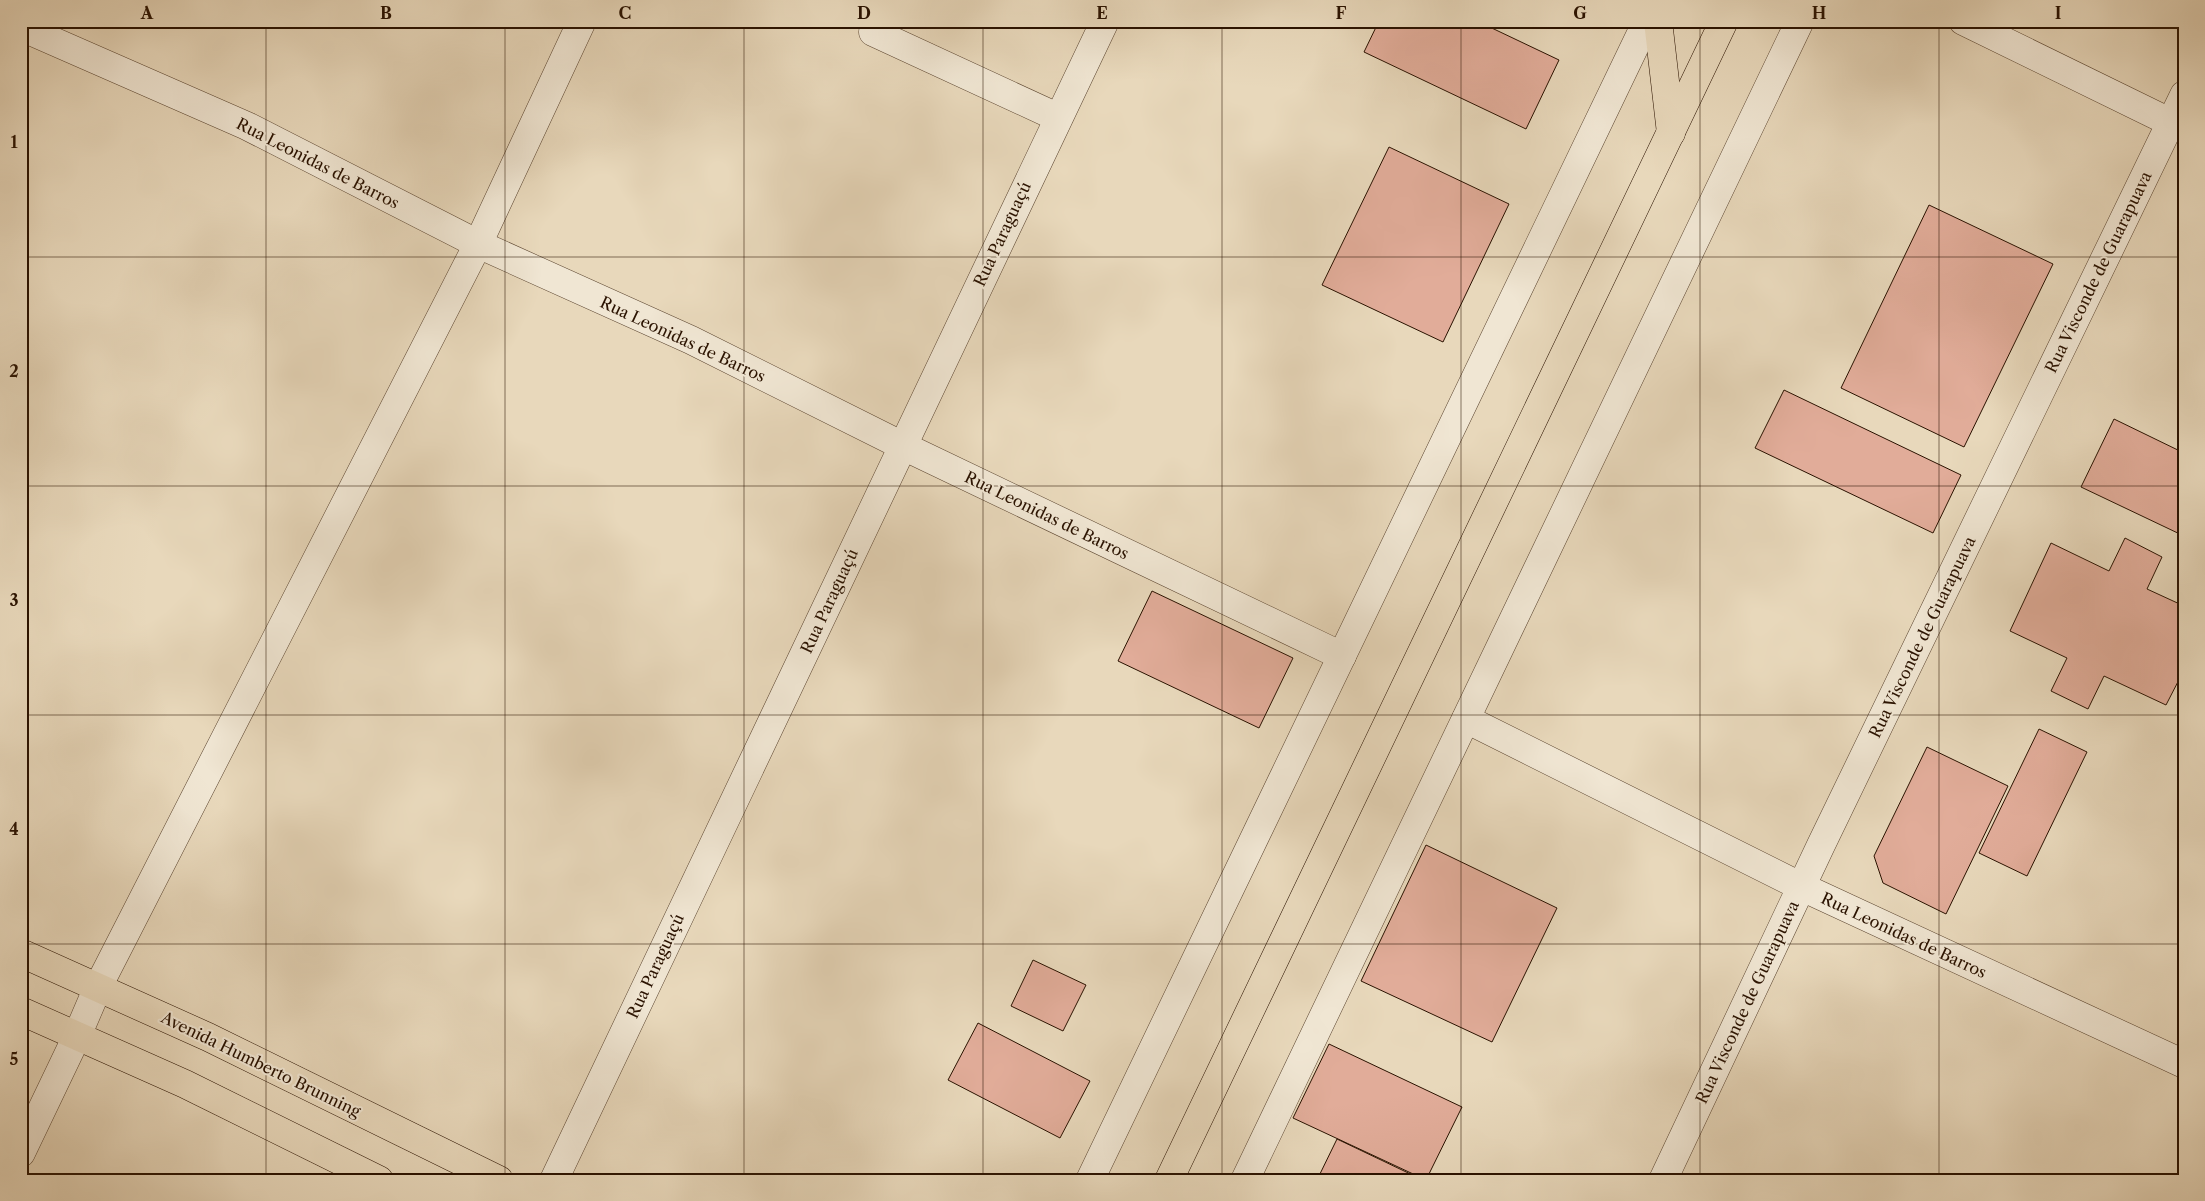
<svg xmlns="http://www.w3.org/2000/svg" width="2205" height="1201" viewBox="0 0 2205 1201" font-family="'Libre Caslon Text',serif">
  <rect width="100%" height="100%" fill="#e8d8bb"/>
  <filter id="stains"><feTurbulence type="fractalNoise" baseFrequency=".004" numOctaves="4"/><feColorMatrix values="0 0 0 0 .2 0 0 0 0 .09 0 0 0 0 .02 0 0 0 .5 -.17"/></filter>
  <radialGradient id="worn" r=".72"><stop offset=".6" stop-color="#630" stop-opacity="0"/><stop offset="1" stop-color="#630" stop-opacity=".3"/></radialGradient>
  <!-- building -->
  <g fill="#e1ac99" stroke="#2a1200">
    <path d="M 1379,21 L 1477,21 L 1559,60 L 1526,129 L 1364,52 Z"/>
    <path d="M 1389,147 L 1509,204 L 1443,342 L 1322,285 Z"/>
    <path d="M 1929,205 L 2053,264 L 1964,447 L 1841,388 Z"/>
    <path d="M 1784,390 L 1961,475 L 1933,533 L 1755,448 Z"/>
    <path d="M 2114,419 L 2184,453 L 2184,536 L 2081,487 Z"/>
    <path d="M 2125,538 L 2162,557 L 2147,589 L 2184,606 L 2184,670 L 2166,705 L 2104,676 L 2088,709 L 2051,691 L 2067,658 L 2010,631 L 2051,543 L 2109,571 Z"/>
    <path d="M 1152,591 L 1293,658 L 1259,728 L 1118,661 Z"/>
    <path d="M 2039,729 L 2087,752 L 2027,876 L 1979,853 Z"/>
    <path d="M 1927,747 L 2008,786 L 1946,914 L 1883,883 L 1874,856 Z"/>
    <path d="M 1426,845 L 1557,908 L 1492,1042 L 1361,981 Z"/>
    <path d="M 1033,960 L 1086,985 L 1063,1031 L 1011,1006 Z"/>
    <path d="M 978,1023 L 1090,1081 L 1060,1138 L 948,1080 Z"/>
    <path d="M 1329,1044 L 1462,1107 L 1426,1180 L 1293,1118 Z"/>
    <path d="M 1337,1139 L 1423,1180 L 1317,1180 Z"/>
  </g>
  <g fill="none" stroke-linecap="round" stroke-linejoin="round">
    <defs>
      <g id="minor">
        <path d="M 877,21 L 873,32 L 1057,117"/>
        <path d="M 1963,21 L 2184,129"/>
        <path d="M 21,27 L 247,126 L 478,244 L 691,340 L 903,446 L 1342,656"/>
        <path d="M 1466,719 L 1802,887 L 2184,1064"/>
        <path d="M 21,1153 L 77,1036 L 98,987 L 478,244 L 582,21"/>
        <path d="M 554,1180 L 1105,21"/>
        <path d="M 1090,1180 L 1647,21"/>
        <path d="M 1245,1180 L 1800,21"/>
        <path d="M 1663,1180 L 1821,845 L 2184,95"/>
      </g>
      <g id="major">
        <path d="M 1658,21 L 1671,133"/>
        <path d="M 21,953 L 208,1037 L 499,1180"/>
        <path d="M 21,1011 L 185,1084 L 379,1180"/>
        <path d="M 1169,1180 L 1724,21"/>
      </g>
    </defs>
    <!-- minor casing -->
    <use href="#minor" stroke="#5a442f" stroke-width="29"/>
    <!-- major casing -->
    <use href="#major" stroke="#2a1200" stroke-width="29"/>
    <!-- minor -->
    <use href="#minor" stroke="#f0e6d3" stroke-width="28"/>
    <!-- major -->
    <use href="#major" stroke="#e8d8bb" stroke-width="28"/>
  </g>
  <!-- grid -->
  <path fill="none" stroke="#2a1200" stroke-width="1" stroke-opacity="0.55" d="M 266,21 L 266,1180M 505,21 L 505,1180M 744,21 L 744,1180M 983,21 L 983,1180M 1222,21 L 1222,1180M 1461,21 L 1461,1180M 1700,21 L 1700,1180M 1939,21 L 1939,1180M 21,257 L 2184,257M 21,486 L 2184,486M 21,715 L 2184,715M 21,944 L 2184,944"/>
  <g text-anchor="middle" stroke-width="4" stroke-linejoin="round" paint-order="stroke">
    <!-- street labels -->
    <g font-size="16" fill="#2a1200" stroke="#f0e6d3">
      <text transform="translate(318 163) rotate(27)" y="6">Rua Leonidas de Barros</text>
      <text transform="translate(1002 234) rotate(-65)" y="6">Rua Paraguaçú</text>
      <text transform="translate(2098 272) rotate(-64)" y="6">Rua Visconde de Guarapuava</text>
      <text transform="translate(683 339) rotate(25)" y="6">Rua Leonidas de Barros</text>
      <text transform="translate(1047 515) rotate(26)" y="6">Rua Leonidas de Barros</text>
      <text transform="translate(829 601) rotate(-65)" y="6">Rua Paraguaçú</text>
      <text transform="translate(1922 637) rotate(-64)" y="6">Rua Visconde de Guarapuava</text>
      <text transform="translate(1904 935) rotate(25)" y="6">Rua Leonidas de Barros</text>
      <text transform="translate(655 966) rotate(-65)" y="6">Rua Paraguaçú</text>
      <text transform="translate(1747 1002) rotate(-65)" y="6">Rua Visconde de Guarapuava</text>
      <text transform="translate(261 1064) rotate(26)" y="6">Avenida Humberto Brunning</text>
    </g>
  </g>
  <!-- margin -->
  <rect width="2205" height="1201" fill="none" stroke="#e8d8bb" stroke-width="55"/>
  <rect x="28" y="28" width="2150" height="1146" fill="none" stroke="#2a1200" stroke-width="2"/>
  <g font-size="16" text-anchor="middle" font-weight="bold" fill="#2a1200">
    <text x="147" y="19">A</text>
    <text x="386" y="19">B</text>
    <text x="625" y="19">C</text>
    <text x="864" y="19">D</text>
    <text x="1102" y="19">E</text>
    <text x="1341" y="19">F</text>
    <text x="1580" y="19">G</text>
    <text x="1819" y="19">H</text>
    <text x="2058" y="19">I</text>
    <text x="14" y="148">1</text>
    <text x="14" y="377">2</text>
    <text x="14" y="606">3</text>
    <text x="14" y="835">4</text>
    <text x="14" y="1065">5</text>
  </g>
  <rect width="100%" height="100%" filter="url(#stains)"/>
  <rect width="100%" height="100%" fill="url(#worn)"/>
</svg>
